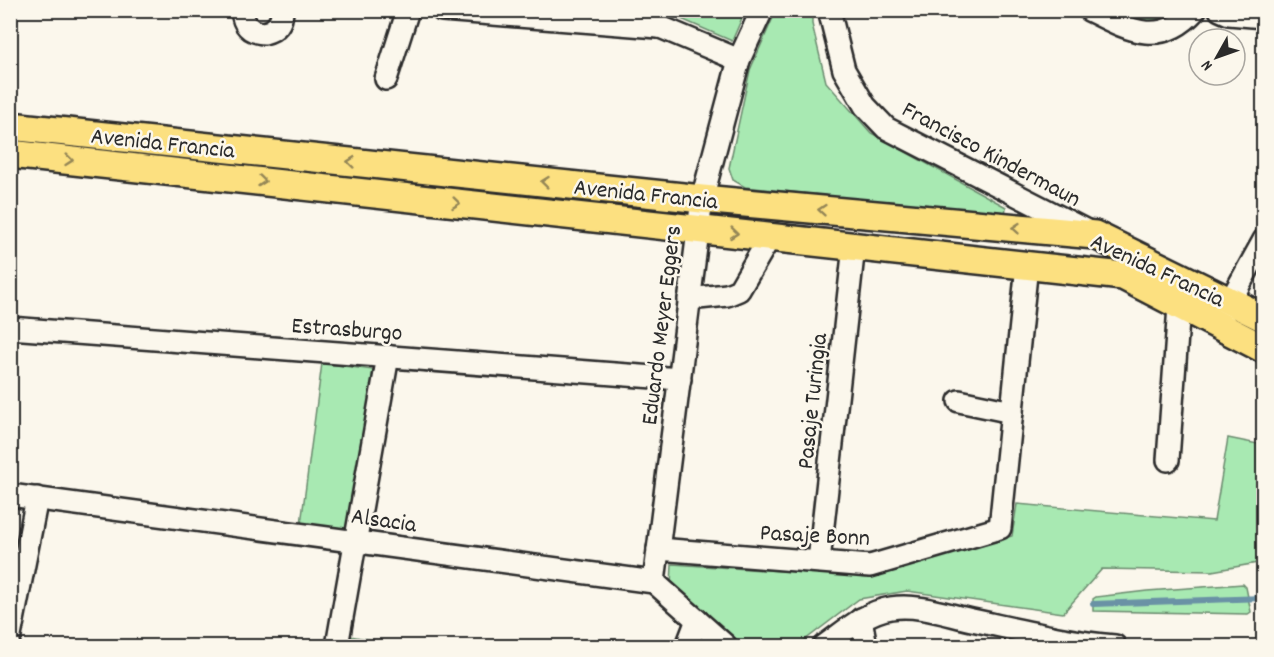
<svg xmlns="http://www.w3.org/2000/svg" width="1274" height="657" viewBox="0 0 1274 657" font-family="Dekko,sans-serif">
  <rect width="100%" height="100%" fill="#fbf7ec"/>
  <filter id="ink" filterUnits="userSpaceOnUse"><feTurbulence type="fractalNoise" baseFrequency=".0167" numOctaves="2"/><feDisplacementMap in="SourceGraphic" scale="12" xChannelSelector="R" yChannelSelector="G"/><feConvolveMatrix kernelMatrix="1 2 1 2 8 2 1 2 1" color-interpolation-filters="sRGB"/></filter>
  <g filter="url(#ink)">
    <!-- green -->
    <g fill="#a8e9b2" stroke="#6a8a6e" stroke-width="1.5">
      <path d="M 663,11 L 745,11 L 732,41 Z"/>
      <path d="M 776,11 L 812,11 L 812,24 L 826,82 L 871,133 L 1006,207 L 1005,215 L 745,187 L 733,180 L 729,168 L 750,70 Z"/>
      <path d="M 1120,11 L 1177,11 L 1173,15 L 1145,22 Z"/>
      <path d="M 322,363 L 373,370 L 352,531 L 301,524 Z"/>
      <path d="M 1228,438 L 1263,445 L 1263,562 L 1212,571 L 1102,569 L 1063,613 L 907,591 L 859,599 L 797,646 L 741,646 L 671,585 L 672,564 L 873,577 L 1012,536 L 1017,504 L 1214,521 Z"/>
      <path d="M 1243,584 L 1246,587 L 1251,612 L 1248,614 L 1093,611 L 1093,599 L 1096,597 L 1147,591 Z"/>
      <path d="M 350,636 L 406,646 L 348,646 Z"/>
    </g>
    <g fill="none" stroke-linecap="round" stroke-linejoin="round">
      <!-- stream -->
      <path stroke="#6b92a5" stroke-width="6" d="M 1093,604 L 1264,598"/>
      <defs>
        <g id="minor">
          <path d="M 242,10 C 243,25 250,32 264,33 C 276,30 282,23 282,10"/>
          <path d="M 442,10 L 658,27"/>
          <path d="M 829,10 L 844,70 L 865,106 L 886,128 L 1087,231"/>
          <path d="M 1089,10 C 1127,29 1160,49 1195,10"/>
          <path d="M 1220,10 L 1229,14 L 1264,17"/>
          <path d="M 646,21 L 739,60"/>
          <path d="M 386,79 L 408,10"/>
          <path d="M 689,299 L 727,295 L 739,290 L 770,237"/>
          <path d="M 1223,314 L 1264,240"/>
          <path d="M 10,328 L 680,379"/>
          <path d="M 959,401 L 1012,412"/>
          <path d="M 1168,460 L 1179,306"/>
          <path d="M 10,495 L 654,582 L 726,646"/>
          <path d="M 658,549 L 870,566 L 1000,528 L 1027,265"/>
          <path d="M 819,561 L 854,246"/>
          <path d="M 654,582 L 702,199 L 739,60 L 762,10"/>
          <path d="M 861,619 L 866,646"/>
          <path d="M 10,636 L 37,498"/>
          <path d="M 337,646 L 388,356"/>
          <path d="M 687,646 L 697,620"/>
          <path d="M 824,646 C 844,632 865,612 891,608 C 918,604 945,614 972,620 C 1019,630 1067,642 1115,646"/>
        </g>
        <g id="major">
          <path d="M 10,126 L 702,199 L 1095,235 L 1264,318"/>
          <path d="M 10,154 L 1123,276 L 1264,349"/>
        </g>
      </defs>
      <!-- minor casing -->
      <use href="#minor" stroke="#2b2b2b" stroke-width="26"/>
      <!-- major casing -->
      <use href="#major" stroke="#2b2b2b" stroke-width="32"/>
      <!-- minor -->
      <use href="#minor" stroke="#fbf7ec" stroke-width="21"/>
      <!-- major -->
      <use href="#major" stroke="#fce080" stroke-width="27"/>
    </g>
    <!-- one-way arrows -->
    <defs><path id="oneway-chevron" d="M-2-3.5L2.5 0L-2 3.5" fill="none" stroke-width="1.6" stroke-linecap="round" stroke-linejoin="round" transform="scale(1.5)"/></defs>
    <g stroke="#948656">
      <use href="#oneway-chevron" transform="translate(69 160) rotate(6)"/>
      <use href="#oneway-chevron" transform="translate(351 162) rotate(-174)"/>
      <use href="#oneway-chevron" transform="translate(262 181) rotate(6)"/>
      <use href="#oneway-chevron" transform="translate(545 182) rotate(-174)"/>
      <use href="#oneway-chevron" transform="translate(456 203) rotate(6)"/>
      <use href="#oneway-chevron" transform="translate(822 210) rotate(-175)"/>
      <use href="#oneway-chevron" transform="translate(1016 228) rotate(-175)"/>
      <use href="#oneway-chevron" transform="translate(734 233) rotate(6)"/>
    </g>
  </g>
  <g text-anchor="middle" stroke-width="5" stroke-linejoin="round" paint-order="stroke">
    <!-- street labels -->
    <g font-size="24" fill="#2b2b2b" stroke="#fbf7ec">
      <text transform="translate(163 142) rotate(6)" y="8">Avenida Francia</text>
      <text transform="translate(992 153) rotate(28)" y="8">Francisco Kindermaun</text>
      <text transform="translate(646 193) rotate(6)" y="8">Avenida Francia</text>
      <text transform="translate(1158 269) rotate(25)" y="8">Avenida Francia</text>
      <text transform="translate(660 325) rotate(-83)" y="8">Eduardo Meyer Eggers</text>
      <text transform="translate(347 328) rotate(4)" y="8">Estrasburgo</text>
      <text transform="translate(811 401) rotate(-84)" y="8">Pasaje Turingia</text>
      <text transform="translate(384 519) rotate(8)" y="8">Alsacia</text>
      <text transform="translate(815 534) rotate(3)" y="8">Pasaje Bonn</text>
    </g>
  </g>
  <!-- margin -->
  <rect width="1274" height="657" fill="none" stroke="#fbf7ec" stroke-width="36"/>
  <rect x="18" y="18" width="1238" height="621" fill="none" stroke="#2b2b2b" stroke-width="2" filter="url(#ink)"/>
  <!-- north arrow -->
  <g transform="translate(1217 57) rotate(230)"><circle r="28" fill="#fbf7ec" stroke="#a8a59f" stroke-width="1.5"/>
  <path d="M0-4.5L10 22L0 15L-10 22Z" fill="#2b2b2b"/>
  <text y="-9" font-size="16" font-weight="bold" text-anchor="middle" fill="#2b2b2b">N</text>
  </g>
</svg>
